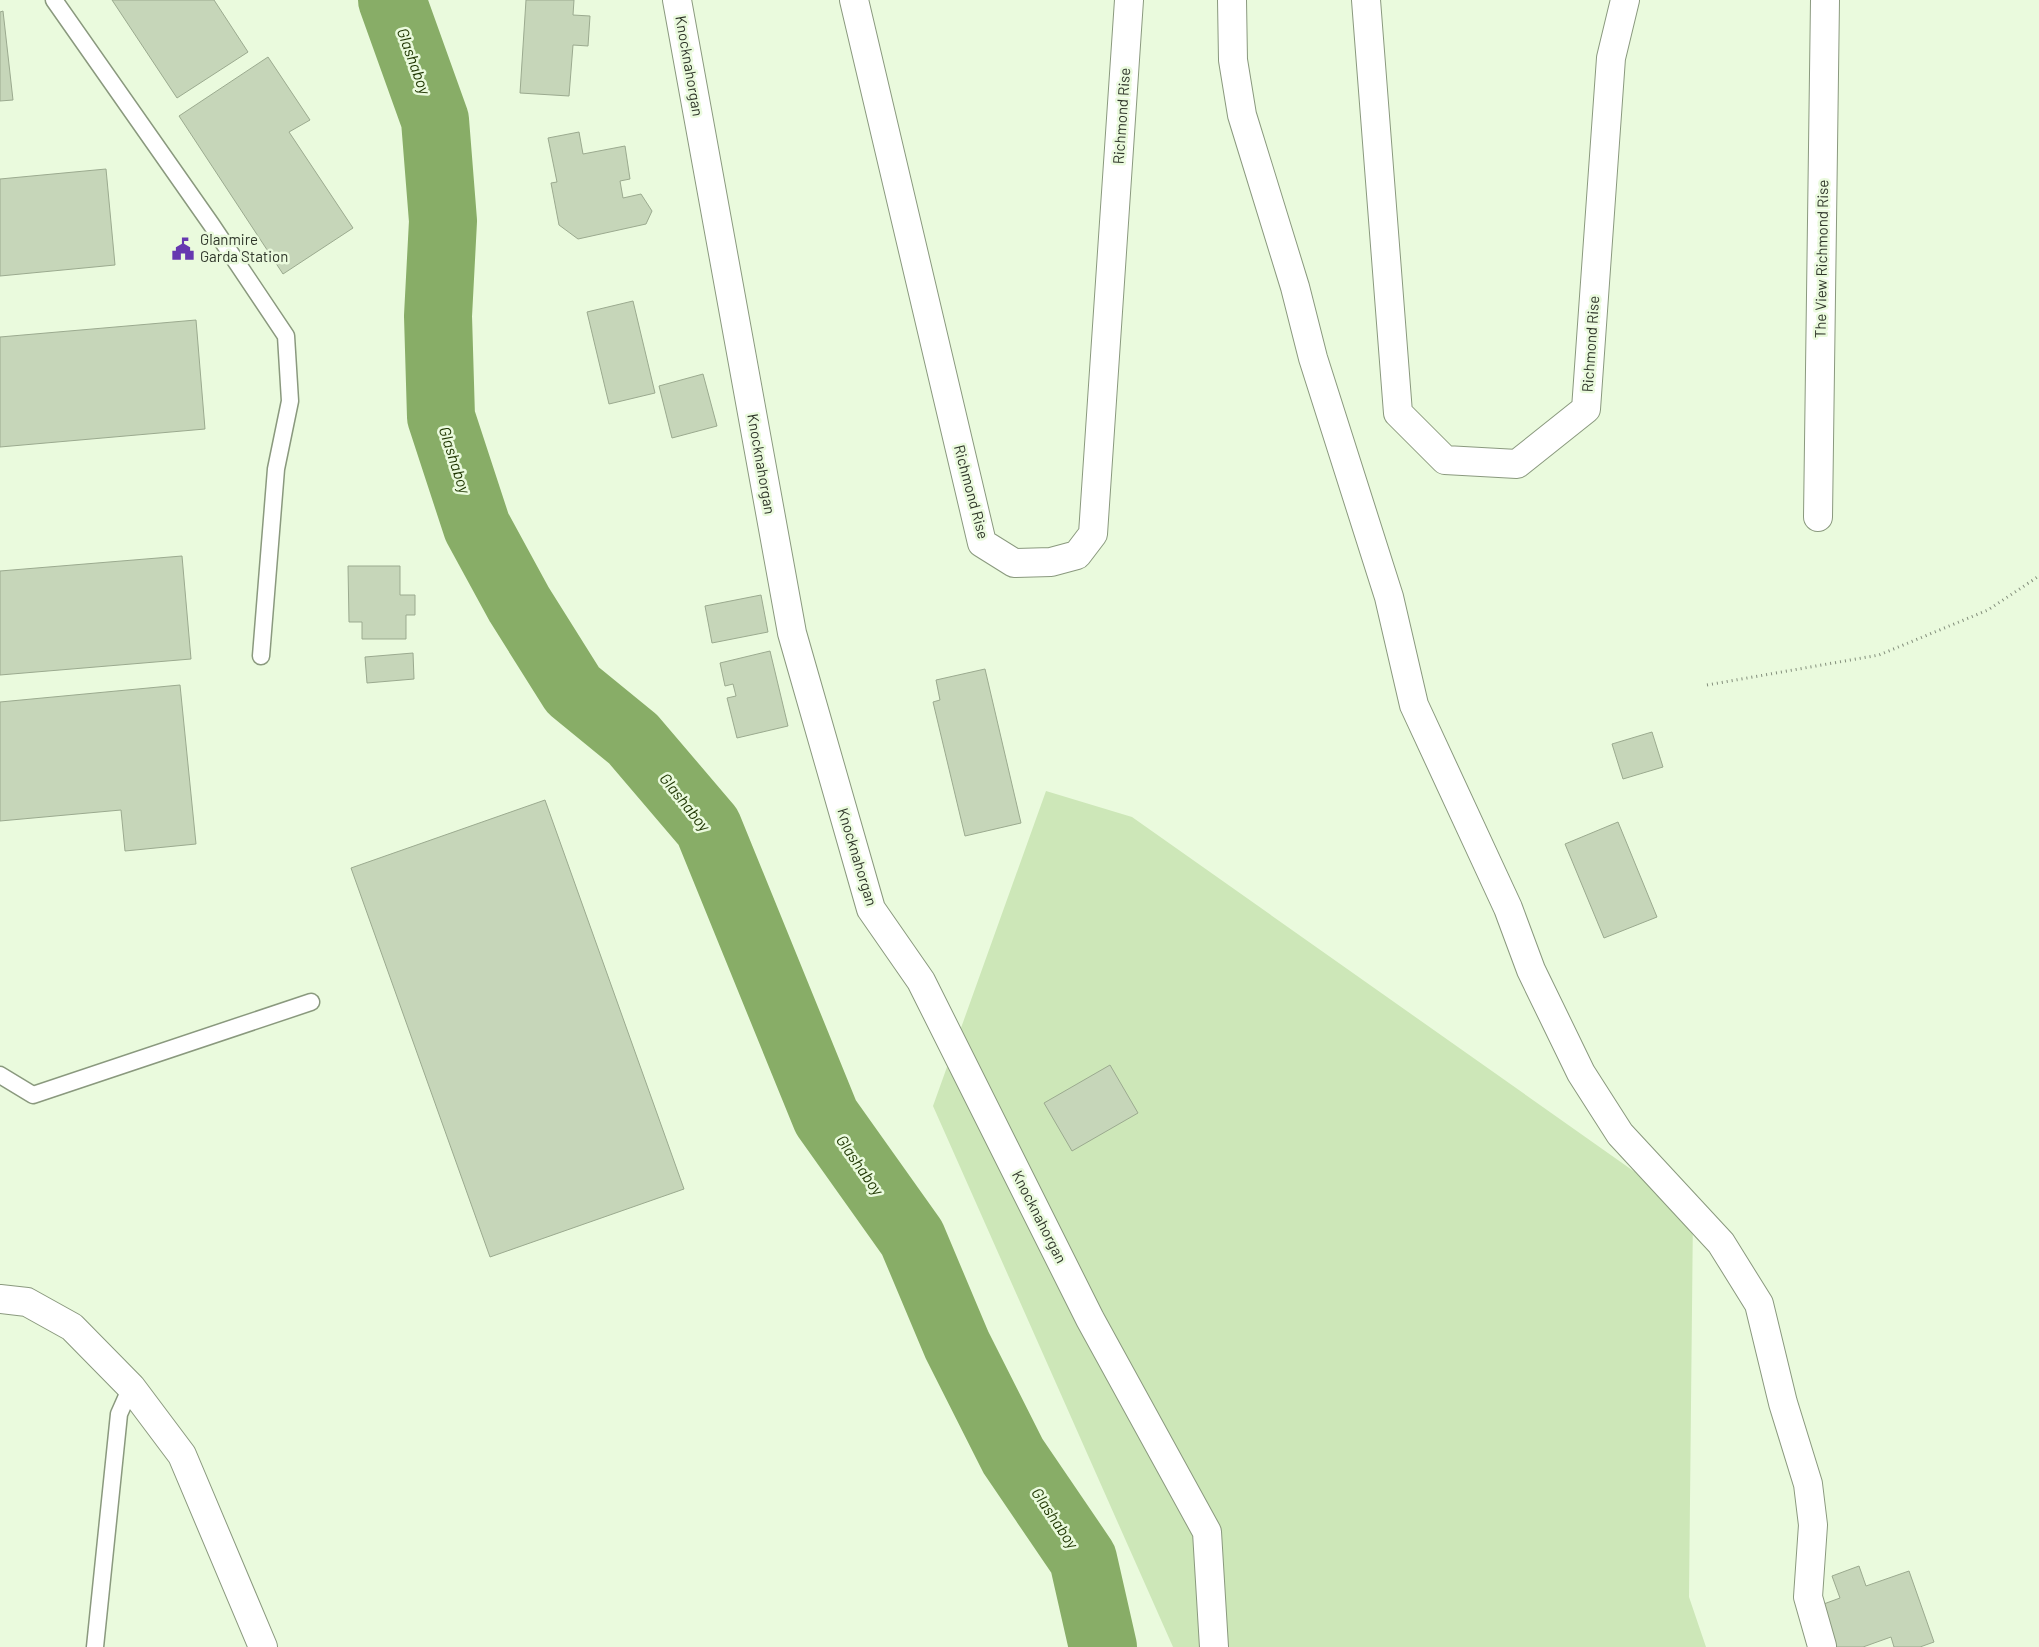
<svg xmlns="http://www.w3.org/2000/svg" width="2039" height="1647" viewBox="0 0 2039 1647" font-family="Barlow,sans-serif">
  <rect width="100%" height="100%" fill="#eafadd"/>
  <!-- green -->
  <path fill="#cde7b8" d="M 1046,791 L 1132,817 L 1693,1213 L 1689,1597 L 1706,1647 L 1173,1647 L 933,1106 Z"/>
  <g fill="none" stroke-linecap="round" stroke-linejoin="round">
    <!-- river -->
    <path stroke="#88ad67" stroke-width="68" d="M 392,0 L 435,120 L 443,221 L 438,316 L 441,417 L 477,527 L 519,604 L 573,690 L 633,739 L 708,827 L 826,1117 L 912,1238 L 957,1345 L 1013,1456 L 1083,1559 L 1103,1647"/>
  </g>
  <!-- building -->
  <g fill="#c6d6b9" stroke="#9baa8f">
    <path d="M 112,0 L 214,0 L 248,52 L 177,98 Z"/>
    <path d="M 526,0 L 574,0 L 573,15 L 590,16 L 588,46 L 573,45 L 569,96 L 520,93 Z"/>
    <path d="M 3,11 L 13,100 L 0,101 L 0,12 Z"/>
    <path d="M 268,57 L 310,120 L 289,132 L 353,228 L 283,274 L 179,116 Z"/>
    <path d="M 579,132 L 583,154 L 625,146 L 630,179 L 620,181 L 623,198 L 641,194 L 652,211 L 646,224 L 578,239 L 559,225 L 551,183 L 557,182 L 548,138 Z"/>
    <path d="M 106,169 L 115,265 L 0,276 L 0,179 Z"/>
    <path d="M 633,301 L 655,393 L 609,404 L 587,312 Z"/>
    <path d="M 196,320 L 205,429 L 0,447 L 0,337 Z"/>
    <path d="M 703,374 L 717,426 L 672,438 L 659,386 Z"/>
    <path d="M 182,556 L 191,659 L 0,675 L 0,571 Z"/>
    <path d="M 348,566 L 400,566 L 400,595 L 415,595 L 415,615 L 406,615 L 406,639 L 362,639 L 362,622 L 349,622 Z"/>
    <path d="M 761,595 L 768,632 L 712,643 L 705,606 Z"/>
    <path d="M 770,651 L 788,726 L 737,738 L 727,698 L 736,696 L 733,684 L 725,686 L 720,663 Z"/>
    <path d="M 413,653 L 414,679 L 367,683 L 365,657 Z"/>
    <path d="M 985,669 L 1021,823 L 965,836 L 933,702 L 940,700 L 936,680 Z"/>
    <path d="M 180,685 L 196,844 L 125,851 L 121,810 L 0,821 L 0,702 Z"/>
    <path d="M 1652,732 L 1663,767 L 1623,779 L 1612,744 Z"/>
    <path d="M 545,800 L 684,1189 L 490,1257 L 351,868 Z"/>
    <path d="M 1618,822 L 1657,917 L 1604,938 L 1565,844 Z"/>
    <path d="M 1110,1065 L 1138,1113 L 1072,1151 L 1044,1103 Z"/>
    <path d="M 1859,1566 L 1866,1586 L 1909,1571 L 1934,1642 L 1920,1647 L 1894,1647 L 1891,1637 L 1863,1647 L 1836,1647 L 1821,1605 L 1840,1598 L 1832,1576 Z"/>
  </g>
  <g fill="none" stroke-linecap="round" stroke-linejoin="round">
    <defs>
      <g id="service">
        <path d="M 54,0 L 211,224 L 286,336 L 290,401 L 276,469 L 261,656"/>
        <path d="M 0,1075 L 33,1095 L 311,1002"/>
        <path d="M 95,1647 L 119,1414 L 131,1387"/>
      </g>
      <g id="minor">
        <path d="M 677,0 L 792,633 L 871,909 L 921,981 L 1090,1319 L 1207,1532 L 1214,1647"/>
        <path d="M 854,0 L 982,543 L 1014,563 L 1051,562 L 1077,555 L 1093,534 L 1129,0"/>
        <path d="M 1232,0 L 1233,60 L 1242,115 L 1295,287 L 1313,358 L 1389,597 L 1414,705 L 1508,908 L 1531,970 L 1581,1073 L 1620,1134 L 1721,1243 L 1759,1304 L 1783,1403 L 1808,1484 L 1813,1525 L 1808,1597 L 1822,1646"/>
        <path d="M 1366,0 L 1398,413 L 1445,460 L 1517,464 L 1586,409 L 1611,58 L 1625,0"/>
        <path d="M 1818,517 L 1825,0"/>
        <path d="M 0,1299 L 27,1302 L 72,1327 L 131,1387 L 182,1455 L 263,1647"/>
      </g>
    </defs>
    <!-- service casing -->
    <use href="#service" stroke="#8a997e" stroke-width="19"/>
    <!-- minor casing -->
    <use href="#minor" stroke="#8a997e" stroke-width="30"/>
    <!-- path -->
    <path stroke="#838e7b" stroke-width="3" stroke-dasharray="1 4" stroke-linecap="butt" d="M 1707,685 L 1879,655 L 1988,610 L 2039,576"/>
    <!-- service -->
    <use href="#service" stroke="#fff" stroke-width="16"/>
    <!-- minor -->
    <use href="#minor" stroke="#fff" stroke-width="28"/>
  </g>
  <!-- icons -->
  <defs>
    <symbol id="civic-bare" viewBox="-9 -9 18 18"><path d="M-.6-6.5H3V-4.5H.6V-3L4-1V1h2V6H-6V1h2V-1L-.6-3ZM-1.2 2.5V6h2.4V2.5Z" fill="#6638b0" stroke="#eafadd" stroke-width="2.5" paint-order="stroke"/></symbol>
  </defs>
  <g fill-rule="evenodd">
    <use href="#civic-bare" x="167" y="233" width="32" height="32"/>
  </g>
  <g text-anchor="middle" stroke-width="5" stroke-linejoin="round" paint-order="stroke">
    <!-- street labels -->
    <g font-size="15" fill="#2f362a" stroke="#eafadd">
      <text transform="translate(689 66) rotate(80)" y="5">Knocknahorgan</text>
      <text transform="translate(1122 116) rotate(-86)" y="5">Richmond Rise</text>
      <text transform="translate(1822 259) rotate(-89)" y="5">The View Richmond Rise</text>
      <text transform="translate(1591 344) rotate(-86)" y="5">Richmond Rise</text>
      <text transform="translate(761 464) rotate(80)" y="5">Knocknahorgan</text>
      <text transform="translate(971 492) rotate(75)" y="5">Richmond Rise</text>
      <text transform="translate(857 857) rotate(73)" y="5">Knocknahorgan</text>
      <text transform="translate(1039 1217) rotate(63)" y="5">Knocknahorgan</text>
    </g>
    <!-- poi labels -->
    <g font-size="15" fill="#2f362a" stroke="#eafadd" text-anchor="start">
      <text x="200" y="245">Glanmire<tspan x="200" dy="17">Garda Station</tspan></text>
    </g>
    <!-- water labels -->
    <g font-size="16" font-style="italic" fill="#1e3501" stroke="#eafadd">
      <text transform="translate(414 61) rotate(70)" y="6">Glashaboy</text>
      <text transform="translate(455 460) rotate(72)" y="6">Glashaboy</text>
      <text transform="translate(685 802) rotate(51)" y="6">Glashaboy</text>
      <text transform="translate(860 1165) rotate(55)" y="6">Glashaboy</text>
      <text transform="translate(1055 1518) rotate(56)" y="6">Glashaboy</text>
    </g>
  </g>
</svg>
